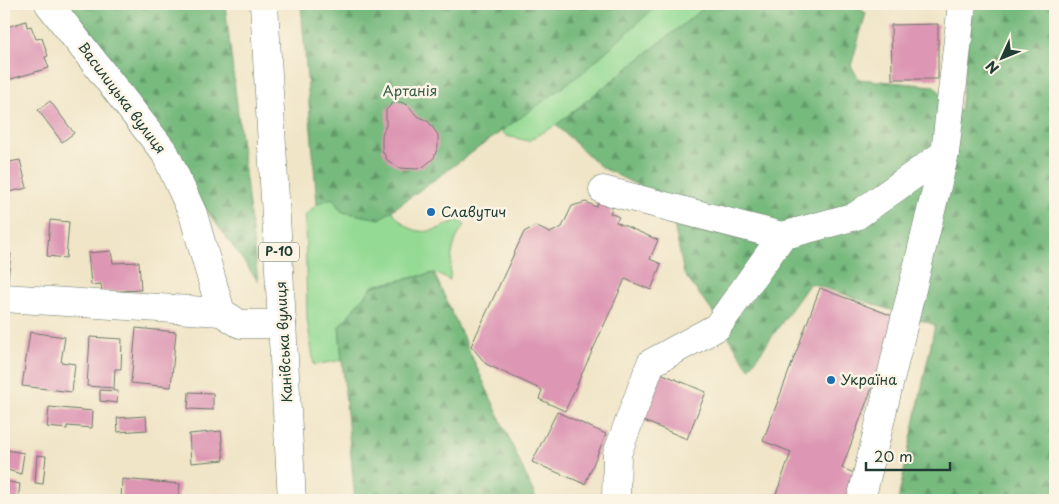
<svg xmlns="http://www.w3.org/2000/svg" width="1059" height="504" viewBox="0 0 1059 504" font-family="'Playpen Sans',sans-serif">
  <defs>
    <pattern id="forest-firs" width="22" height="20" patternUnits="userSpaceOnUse" patternTransform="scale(1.25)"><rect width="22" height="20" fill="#77ba7e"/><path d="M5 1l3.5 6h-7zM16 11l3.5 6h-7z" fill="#619868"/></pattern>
  </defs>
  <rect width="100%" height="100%" fill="#fcf5e5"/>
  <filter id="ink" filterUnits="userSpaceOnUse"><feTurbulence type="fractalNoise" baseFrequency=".02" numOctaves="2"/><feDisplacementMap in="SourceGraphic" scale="10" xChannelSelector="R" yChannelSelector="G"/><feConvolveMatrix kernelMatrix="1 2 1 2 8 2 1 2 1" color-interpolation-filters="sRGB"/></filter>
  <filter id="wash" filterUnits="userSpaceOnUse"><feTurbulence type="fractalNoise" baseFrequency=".0096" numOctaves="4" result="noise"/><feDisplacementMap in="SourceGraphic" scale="20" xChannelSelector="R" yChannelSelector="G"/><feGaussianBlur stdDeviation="1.12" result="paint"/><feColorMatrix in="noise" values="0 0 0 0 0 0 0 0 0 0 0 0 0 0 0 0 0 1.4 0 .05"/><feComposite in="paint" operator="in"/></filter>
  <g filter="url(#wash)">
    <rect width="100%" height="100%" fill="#f0e5c7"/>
    <!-- grass -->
    <g fill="#94da94" stroke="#5a8c64">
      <path d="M 539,4 L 709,4 L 556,125 L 528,141 L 507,136 L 479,113 Z"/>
      <path d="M 368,182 C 375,191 384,199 391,209 C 410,237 429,237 457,219 L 465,225 C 451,241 451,260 450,280 L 434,273 L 373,286 L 339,327 L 342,360 L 314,365 L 307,319 L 305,215 L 317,204 Z"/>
    </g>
    <!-- forest -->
    <g fill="url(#forest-firs)" stroke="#4b7c59">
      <path d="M 52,4 L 225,4 L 258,281 L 119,89 Z"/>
      <path d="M 301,4 L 659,4 L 582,73 L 380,219 L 342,212 L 332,198 L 317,204 Z"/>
      <path d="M 709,4 L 852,4 L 866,13 L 851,66 L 859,79 L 934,86 L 960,112 L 972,4 L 1055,4 L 1055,500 L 898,500 L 935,325 L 810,283 L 749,369 L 715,315 L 684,274 L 672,214 L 635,184 L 601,167 L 556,125 Z"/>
      <path d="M 434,273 L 537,500 L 355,500 L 339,327 L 373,286 Z"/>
    </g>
    <g id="blocks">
      <!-- building -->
      <g fill="#dd96b3">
        <path d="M 26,21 L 27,27 L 31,26 L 36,39 L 42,38 L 48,56 L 45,57 L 49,68 L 8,80 L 4,65 L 4,28 Z"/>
        <path d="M 938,24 L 938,79 L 892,79 L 891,25 Z"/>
        <path d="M 50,101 L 74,133 L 62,142 L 38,110 Z"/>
        <path d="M 394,102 L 400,102 L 408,105 L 416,115 L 429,122 L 438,135 L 438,146 L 434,158 L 423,167 L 417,169 L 400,168 L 387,160 L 382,150 L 382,135 L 386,125 L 386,110 Z"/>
        <path d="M 20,160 L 27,188 L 9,192 L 10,200 L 4,201 L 4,163 Z"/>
        <path d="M 599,200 L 613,206 L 610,213 L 619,217 L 616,222 L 658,240 L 650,259 L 661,264 L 651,290 L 625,279 L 565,411 L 539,399 L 542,390 L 486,364 L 471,346 L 524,232 L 535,226 L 550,233 L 562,227 L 572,206 L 586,202 L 596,207 Z"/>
        <path d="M 50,220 L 69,222 L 66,258 L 47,256 Z"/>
        <path d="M 111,251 L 113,263 L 139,262 L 141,290 L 102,292 L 101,284 L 91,285 L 88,253 Z"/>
        <path d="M 4,252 L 11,254 L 7,286 L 4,286 Z"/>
        <path d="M 820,288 L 898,318 L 842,468 L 857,474 L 847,500 L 774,500 L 791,452 L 763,441 Z"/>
        <path d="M 136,328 L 176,332 L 171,387 L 131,383 Z"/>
        <path d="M 30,332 L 65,337 L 61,362 L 75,364 L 72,392 L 22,386 Z"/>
        <path d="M 90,337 L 122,339 L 121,369 L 115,369 L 114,388 L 87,386 Z"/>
        <path d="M 658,372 L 706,392 L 687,439 L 639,419 Z"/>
        <path d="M 100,390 L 118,391 L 117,403 L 100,401 Z"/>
        <path d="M 189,392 L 213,393 L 213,410 L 188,409 Z"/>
        <path d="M 49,407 L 93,411 L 92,428 L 67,426 L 67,429 L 47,427 Z"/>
        <path d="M 557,412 L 606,434 L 585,484 L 532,462 Z"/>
        <path d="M 146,416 L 147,430 L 118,432 L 117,418 Z"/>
        <path d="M 221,431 L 224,460 L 191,463 L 189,434 Z"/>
        <path d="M 6,450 L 24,453 L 21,474 L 4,469 Z"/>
        <path d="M 37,455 L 46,456 L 43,484 L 35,483 Z"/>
        <path d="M 122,479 L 180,484 L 178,500 L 121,500 Z"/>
        <path d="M 4,481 L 20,484 L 18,500 L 4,500 Z"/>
      </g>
    </g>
  </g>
  <g filter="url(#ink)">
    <use href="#blocks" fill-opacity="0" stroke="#687867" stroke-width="1"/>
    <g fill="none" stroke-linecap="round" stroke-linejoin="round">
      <defs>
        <g id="minor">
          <path d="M 49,4 L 165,153 L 193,214 L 221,312 L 240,324 L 282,324"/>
          <path d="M 603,190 L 782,236"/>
          <path d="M 4,298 L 221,312"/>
          <path d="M 616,500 L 617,454 L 651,363 L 717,327 L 782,236 L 856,216 L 945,153 L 962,4"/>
          <path d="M 861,500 L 945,153"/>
        </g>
        <path id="major" d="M 264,4 L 292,500"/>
      </defs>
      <!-- minor casing -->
      <use href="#minor" stroke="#687867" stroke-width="29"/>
      <!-- major casing -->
      <use href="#major" stroke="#687867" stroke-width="29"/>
      <!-- minor -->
      <use href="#minor" stroke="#fff" stroke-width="28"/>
      <!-- major -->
      <use href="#major" stroke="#fff" stroke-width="28"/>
    </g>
  </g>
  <!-- markers -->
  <g fill="#1f6fb2" stroke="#fcf5e5" stroke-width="2">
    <circle cx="431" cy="212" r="5"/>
    <circle cx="831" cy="380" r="5"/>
  </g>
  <g text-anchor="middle" stroke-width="5" stroke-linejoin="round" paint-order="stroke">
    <!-- shield labels -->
    <rect fill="#fcf5e5" stroke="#617469" stroke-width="1" x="259" y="242.5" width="40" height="19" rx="4"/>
    <g font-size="12" font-weight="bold" fill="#1f3d34">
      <text x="279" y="256">Р-10</text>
    </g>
    <!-- park labels -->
    <g font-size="14" fill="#365c47" stroke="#fcf5e5">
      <text x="410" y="96">Артанія</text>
    </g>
    <!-- street labels -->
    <g font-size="14" fill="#1f3d34" stroke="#fcf5e5">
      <text transform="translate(122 98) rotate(53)" y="5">Василицька вулиця</text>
      <text transform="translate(284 342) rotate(-93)" y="5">Канівська вулиця</text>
    </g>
    <!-- poi labels -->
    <g font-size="14" fill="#1f3d34" stroke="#fcf5e5" text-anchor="start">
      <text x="441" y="217">Славутич</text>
      <text x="841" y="385">Україна</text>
    </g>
  </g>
  <!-- margin -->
  <rect width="1059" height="504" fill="none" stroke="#fcf5e5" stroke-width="20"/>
  <!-- north arrow -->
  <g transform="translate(1002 58) rotate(226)" stroke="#fcf5e5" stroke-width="4" paint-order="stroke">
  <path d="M0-4L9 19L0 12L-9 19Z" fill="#1f3d34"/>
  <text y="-8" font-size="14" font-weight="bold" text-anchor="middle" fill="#1f3d34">N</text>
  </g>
  <!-- scale -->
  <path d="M866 462v8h84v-8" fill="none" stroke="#1f3d34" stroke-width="2.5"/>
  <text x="874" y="462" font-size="15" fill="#1f3d34" stroke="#fcf5e5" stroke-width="4" paint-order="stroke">20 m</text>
</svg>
